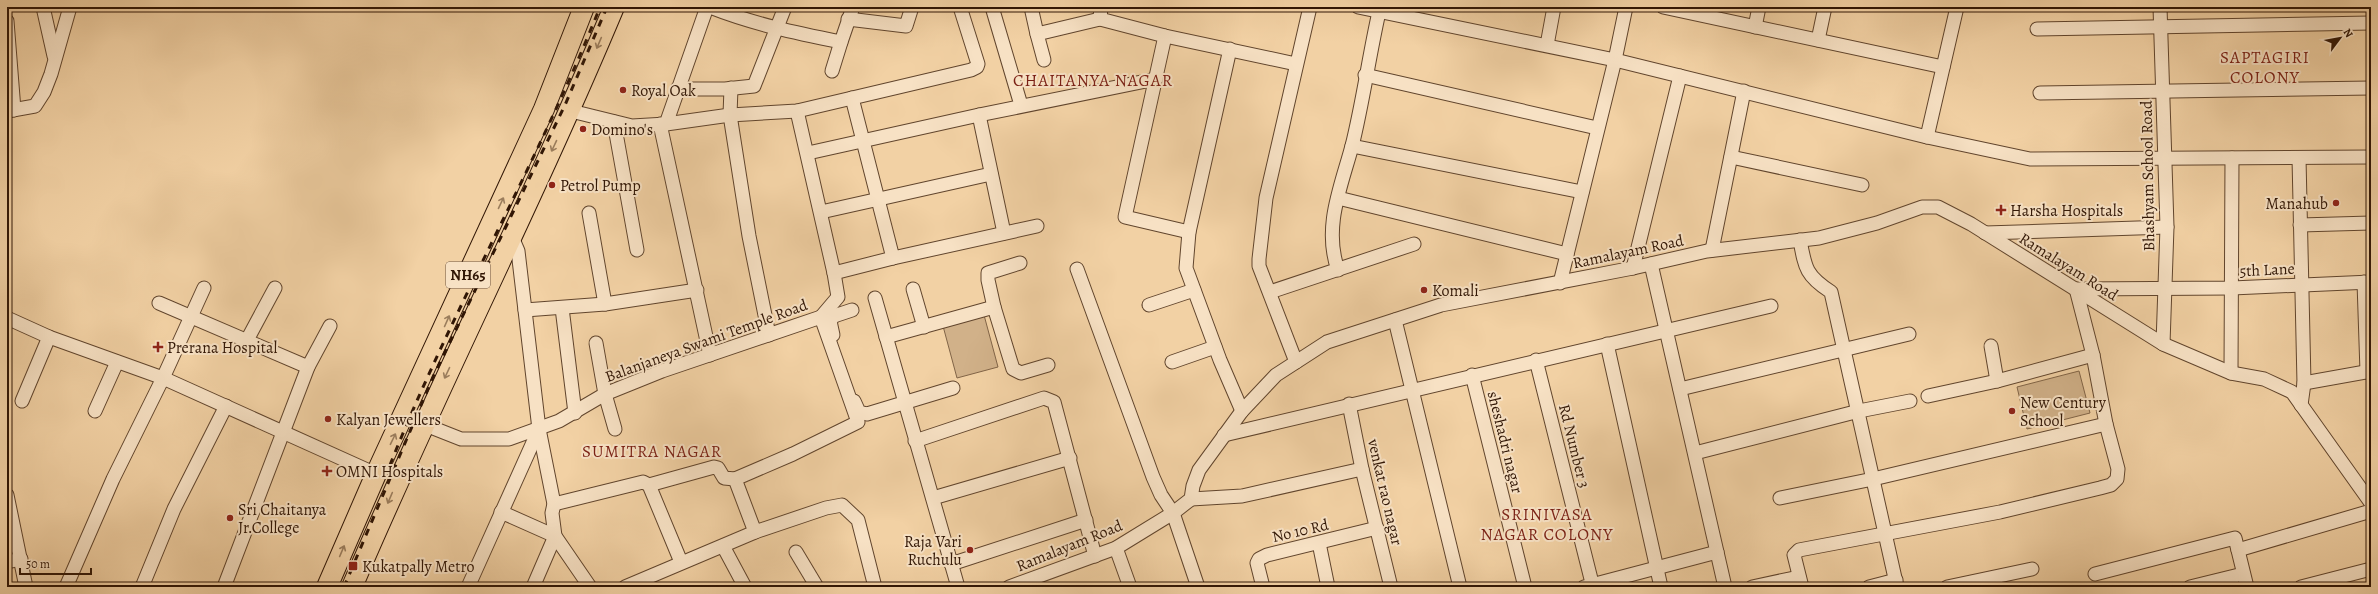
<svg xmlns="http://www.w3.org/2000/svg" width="2378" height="594" viewBox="0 0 2378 594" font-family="Alegreya,serif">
  <rect width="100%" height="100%" fill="#f2d1a4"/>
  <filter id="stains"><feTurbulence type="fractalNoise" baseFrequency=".005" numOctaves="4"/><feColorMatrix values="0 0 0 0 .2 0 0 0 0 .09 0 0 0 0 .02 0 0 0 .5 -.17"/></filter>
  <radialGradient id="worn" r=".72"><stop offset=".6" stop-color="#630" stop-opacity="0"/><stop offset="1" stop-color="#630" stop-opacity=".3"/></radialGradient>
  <!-- green -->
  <g fill="#d1b189" stroke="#816447">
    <path d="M 984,315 L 998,367 L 957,378 L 943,326 Z"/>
    <path d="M 2079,371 L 2090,413 L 2027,429 L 2017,387 Z"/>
  </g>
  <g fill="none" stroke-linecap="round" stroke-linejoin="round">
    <defs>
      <g id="minor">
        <path d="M 43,7 L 54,56"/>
        <path d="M 710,7 C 753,24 796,33 841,42 L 853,7"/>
        <path d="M 992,7 L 1021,105"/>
        <path d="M 1031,7 L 1037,34 L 1100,19"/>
        <path d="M 1101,7 L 1100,19 L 1165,36 L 1296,64"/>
        <path d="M 1358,7 L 1615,60 L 1927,137 L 2030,159 L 2371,157"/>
        <path d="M 1663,7 L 1943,67"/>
        <path d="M 2160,7 L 2167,227 L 2163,344"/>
        <path d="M 848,19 L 906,26 L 912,7"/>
        <path d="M 7,21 L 14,110"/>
        <path d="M 1755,27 L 1759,7"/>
        <path d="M 2037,29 L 2371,23"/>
        <path d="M 1037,34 L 1044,60"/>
        <path d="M 1165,36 L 1125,217 L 1189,232"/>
        <path d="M 1818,40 L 1825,7"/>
        <path d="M 1547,45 L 1554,7"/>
        <path d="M 1230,49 L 1189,232 L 1186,268 L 1220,360 L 1242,411"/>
        <path d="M 832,71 L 841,42"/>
        <path d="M 1365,75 L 1597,128"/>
        <path d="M 731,88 L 730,115 L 749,236 L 769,335"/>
        <path d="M 677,89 L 725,89 L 754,86 L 785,7"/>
        <path d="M 2040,93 L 2371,88"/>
        <path d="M 852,98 L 893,258 L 1037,226"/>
        <path d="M 7,111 L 35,106 L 44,92 L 51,74 L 70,7"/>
        <path d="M 571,111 L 632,126 L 666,124 L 730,115 L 797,111 L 971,70 L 977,67 L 978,64 L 960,7"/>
        <path d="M 797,111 L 834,273 L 893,258"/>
        <path d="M 979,115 L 1004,233"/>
        <path d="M 614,122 L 637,250"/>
        <path d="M 660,124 L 710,355"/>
        <path d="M 666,124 L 707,7"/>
        <path d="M 1927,137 L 1957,7"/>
        <path d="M 1352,146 L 1582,192"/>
        <path d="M 808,153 L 979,115 L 1156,79"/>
        <path d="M 1731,157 L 1862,185"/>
        <path d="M 2299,158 L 2304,383 L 2301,405"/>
        <path d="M 1338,198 L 1567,254"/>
        <path d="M 821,212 L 991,174"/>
        <path d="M 589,213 L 605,304"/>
        <path d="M 2300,225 L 2371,223"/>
        <path d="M 1985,233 L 2167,227"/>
        <path d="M 512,237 L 518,251 L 539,429 L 554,504 L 552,513 L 555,536 L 533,587"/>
        <path d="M 1800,240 C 1805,268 1806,276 1831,292 L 1897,587"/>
        <path d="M 1712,250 L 1744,91"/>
        <path d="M 1651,264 L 1725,587"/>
        <path d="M 1633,268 L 1680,76"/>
        <path d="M 1077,269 L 1153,477 L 1161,495 L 1173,513 L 1198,587"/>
        <path d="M 1338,270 C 1323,227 1341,187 1352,146 C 1363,102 1369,56 1379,12"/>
        <path d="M 834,273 L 838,297 L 821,317 L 858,422 L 793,454 L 735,479 L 755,532 L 826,508 L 842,505 L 858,520 L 875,587"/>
        <path d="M 2364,282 L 2367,372"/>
        <path d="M 1560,283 L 1615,60 L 1626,7"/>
        <path d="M 913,289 L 924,327"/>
        <path d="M 1270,292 L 1414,244"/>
        <path d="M 875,298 L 958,587"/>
        <path d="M 159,303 L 308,367"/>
        <path d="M 1149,305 L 1194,290"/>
        <path d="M 994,307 L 988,280 L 988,273 L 1020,263"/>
        <path d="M 562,308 L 575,413"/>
        <path d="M 525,310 L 605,304 L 697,290"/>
        <path d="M 7,318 L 49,337 L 163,378 L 376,474"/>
        <path d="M 1395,320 L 1460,587"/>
        <path d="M 833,335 L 830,321 L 834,316 L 852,310"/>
        <path d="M 886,337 L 994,307 L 1013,369 L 1021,373 L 1048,365"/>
        <path d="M 246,342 L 275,288"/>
        <path d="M 596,343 L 605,394 L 615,429"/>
        <path d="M 1607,344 L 1661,587"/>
        <path d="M 1991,346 L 1997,381"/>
        <path d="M 1536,360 L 1593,587"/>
        <path d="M 1172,362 L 1215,347"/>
        <path d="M 1296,362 L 1259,266 L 1259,259 L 1266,198 L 1310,7"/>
        <path d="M 2231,373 L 2232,158"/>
        <path d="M 1472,375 L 1525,587"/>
        <path d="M 2304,383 L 2371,371"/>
        <path d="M 1680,389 L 1909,334"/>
        <path d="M 1928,396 L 1997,381 L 2093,355"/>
        <path d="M 22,401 L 49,337"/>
        <path d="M 854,401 L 859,412 L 867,414 L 953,388"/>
        <path d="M 1349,404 L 1362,469 L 1391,587"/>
        <path d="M 95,411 L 117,362"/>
        <path d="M 423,424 L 461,439 L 509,439 L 559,421 L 605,394 L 662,371 L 821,317"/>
        <path d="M 1224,435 L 1771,306"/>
        <path d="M 915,441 L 1044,398 L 1054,402 L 1095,556"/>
        <path d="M 1695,453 L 1859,411 L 1910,401"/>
        <path d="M 649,485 L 714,467 L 718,468 L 724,478 L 735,479"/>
        <path d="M 7,495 L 26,587"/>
        <path d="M 933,498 L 1070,458"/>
        <path d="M 1780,498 L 1873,479 L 2106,424"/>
        <path d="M 1191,499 L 1242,496 L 1362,469"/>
        <path d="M 554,504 L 643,482 L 649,485 L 681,562"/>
        <path d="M 501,512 L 555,536 L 590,587"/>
        <path d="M 1319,543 L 1328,587"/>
        <path d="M 723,546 L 745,587"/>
        <path d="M 1116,548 L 1130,587"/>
        <path d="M 2238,550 L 2371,511"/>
        <path d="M 796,552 L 817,587"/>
        <path d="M 7,562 L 21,559"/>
        <path d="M 951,564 L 1086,520"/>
        <path d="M 2095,574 L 2235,538 L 2247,587"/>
        <path d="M 66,587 L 113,479 L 163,378 L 204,288"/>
        <path d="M 142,587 L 174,509 L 226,406"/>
        <path d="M 224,587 L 308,367 L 330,326"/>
        <path d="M 468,587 L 539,429"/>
        <path d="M 625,587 L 755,532"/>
        <path d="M 1009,587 L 1116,548 L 1173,513 L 1191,499 L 1193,486 L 1199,470 L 1242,411 L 1276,375 L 1327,342 L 1441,305 L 1633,268 L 1707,251 L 1819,238 L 1877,223 L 1922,207 L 1938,207 L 1971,224 L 2163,344 L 2231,373 L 2264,379 L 2292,392 L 2371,503"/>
        <path d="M 1263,587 L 1257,563 L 1259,559 L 1267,555 L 1377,528"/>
        <path d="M 1584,587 L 1717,552"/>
        <path d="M 1752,587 L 1799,577"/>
        <path d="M 1802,587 L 1794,555 L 1799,550 L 2000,512 L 2100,488 L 2111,485 L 2117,479 L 2118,469 L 2106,424 L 2093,355 L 2076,289 L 2232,288 L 2371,282"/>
        <path d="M 1869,587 L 1896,580"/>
        <path d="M 1947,587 L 2032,569"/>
        <path d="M 2190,587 L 2243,574"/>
        <path d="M 2301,587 L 2371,569"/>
      </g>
      <g id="highway">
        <path d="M 327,587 L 376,474 L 544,109 L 584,7"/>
        <path d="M 352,587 C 435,392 532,203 614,7"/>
      </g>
    </defs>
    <!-- minor casing -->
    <use href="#minor" stroke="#61452d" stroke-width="15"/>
    <!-- highway casing -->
    <use href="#highway" stroke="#311605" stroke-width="22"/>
    <!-- minor -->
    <use href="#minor" stroke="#f7e1c4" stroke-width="13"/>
    <!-- highway -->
    <use href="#highway" stroke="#f2d1a4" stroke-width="20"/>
    <!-- rail -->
    <g stroke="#311605" stroke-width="3" stroke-dasharray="7 7" stroke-linecap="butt">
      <path d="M 390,465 C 452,309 538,163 600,7"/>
      <path d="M 344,587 L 433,377 L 565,105 L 607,7"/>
    </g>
  </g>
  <!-- one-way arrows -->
  <defs><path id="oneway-shaft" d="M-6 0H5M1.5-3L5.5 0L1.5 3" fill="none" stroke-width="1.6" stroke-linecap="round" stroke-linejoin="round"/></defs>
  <g stroke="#9b7d5c">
    <use href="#oneway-shaft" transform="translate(599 43) rotate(113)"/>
    <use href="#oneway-shaft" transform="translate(554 146) rotate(115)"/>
    <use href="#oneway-shaft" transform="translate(501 203) rotate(-65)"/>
    <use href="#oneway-shaft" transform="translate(447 321) rotate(-66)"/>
    <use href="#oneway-shaft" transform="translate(447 373) rotate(115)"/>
    <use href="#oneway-shaft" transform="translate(393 439) rotate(-64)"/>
    <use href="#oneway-shaft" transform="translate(390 498) rotate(113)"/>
    <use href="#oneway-shaft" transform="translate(342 551) rotate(-67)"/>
  </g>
  <!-- markers -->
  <g fill="#8f2418" stroke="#f7e1c4" stroke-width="1.5">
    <circle cx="623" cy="90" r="4"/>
    <circle cx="583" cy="129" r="4"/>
    <circle cx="552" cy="185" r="4"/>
    <circle cx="2336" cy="203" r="4"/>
    <path d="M1999 204h4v4h4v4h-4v4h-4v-4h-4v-4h4z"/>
    <circle cx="1424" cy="290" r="4"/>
    <path d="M156 341h4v4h4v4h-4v4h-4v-4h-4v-4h4z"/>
    <circle cx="2012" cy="411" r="4"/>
    <circle cx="328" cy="419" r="4"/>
    <path d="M325 465h4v4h4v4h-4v4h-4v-4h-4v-4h4z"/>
    <circle cx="230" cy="518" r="4"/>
    <circle cx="970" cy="550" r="4"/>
    <rect x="348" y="561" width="10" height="10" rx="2"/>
  </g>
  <g text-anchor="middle" stroke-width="4" stroke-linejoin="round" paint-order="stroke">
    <!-- shield labels -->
    <rect fill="#f7e1c4" stroke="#6c533e" stroke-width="1" x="446" y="262" width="44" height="26" rx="3"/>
    <g font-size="15" font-weight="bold" fill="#311605">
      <text x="468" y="280">NH65</text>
    </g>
    <!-- poi labels -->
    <g font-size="16" fill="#311605" stroke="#f7e1c4" text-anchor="start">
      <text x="631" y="96">Royal Oak</text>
      <text x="591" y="135">Domino's</text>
      <text x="560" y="191">Petrol Pump</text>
      <text x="2328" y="209" text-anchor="end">Manahub</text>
      <text x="2010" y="216">Harsha Hospitals</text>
      <text x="1432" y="296">Komali</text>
      <text x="167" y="353">Prerana Hospital</text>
      <text x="2020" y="408">New Century<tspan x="2020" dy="18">School</tspan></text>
      <text x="336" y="425">Kalyan Jewellers</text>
      <text x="336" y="477">OMNI Hospitals</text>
      <text x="238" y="515">Sri Chaitanya<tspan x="238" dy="18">Jr.College</tspan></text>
      <text x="962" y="547" text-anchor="end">Raja Vari<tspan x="962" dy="18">Ruchulu</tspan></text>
      <text x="362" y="572">Kukatpally Metro</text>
    </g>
    <!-- street labels -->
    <g font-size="16" fill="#311605" stroke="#f7e1c4">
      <text transform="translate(2147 176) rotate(-91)" y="6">Bhashyam School Road</text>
      <text transform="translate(1628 251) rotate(-12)" y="6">Ramalayam Road</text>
      <text transform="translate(2069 266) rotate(32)" y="6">Ramalayam Road</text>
      <text transform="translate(2267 269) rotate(-3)" y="6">5th Lane</text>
      <text transform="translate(706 340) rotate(-20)" y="6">Balanjaneya Swami Temple Road</text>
      <text transform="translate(1506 442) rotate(76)" y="6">sheshadri nagar</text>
      <text transform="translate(1575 446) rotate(76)" y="6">Rd Number 3</text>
      <text transform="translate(1386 492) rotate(77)" y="6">venkat rao nagar</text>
      <text transform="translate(1300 530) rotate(-13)" y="6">No 10 Rd</text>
      <text transform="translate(1069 545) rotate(-22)" y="6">Ramalayam Road</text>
    </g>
    <!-- neighbourhood labels -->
    <g font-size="17" letter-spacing="1" fill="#7a1f14" stroke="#f7e1c4">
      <text x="2265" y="63">SAPTAGIRI<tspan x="2265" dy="20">COLONY</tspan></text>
      <text x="1093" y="86">CHAITANYA NAGAR</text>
      <text x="652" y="457">SUMITRA NAGAR</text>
      <text x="1547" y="520">SRINIVASA<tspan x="1547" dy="20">NAGAR COLONY</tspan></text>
    </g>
  </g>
  <!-- margin -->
  <rect width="2378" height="594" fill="none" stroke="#f2d1a4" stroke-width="24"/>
  <rect x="8" y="8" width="2362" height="578" fill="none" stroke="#311605" stroke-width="2"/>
  <rect x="12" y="12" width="2354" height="570" fill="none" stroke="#311605"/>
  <!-- north arrow -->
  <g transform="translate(2340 38) rotate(58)" stroke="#f7e1c4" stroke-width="3" paint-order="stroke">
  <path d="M0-3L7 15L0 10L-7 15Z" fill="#311605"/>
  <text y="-6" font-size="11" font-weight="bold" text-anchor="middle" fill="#311605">N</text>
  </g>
  <!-- scale -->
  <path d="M20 568v6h71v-6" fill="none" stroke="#311605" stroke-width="2"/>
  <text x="26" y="568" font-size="12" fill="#311605" stroke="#f7e1c4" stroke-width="3" paint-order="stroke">50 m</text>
  <rect width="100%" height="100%" filter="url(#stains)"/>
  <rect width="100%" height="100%" fill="url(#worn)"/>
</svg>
